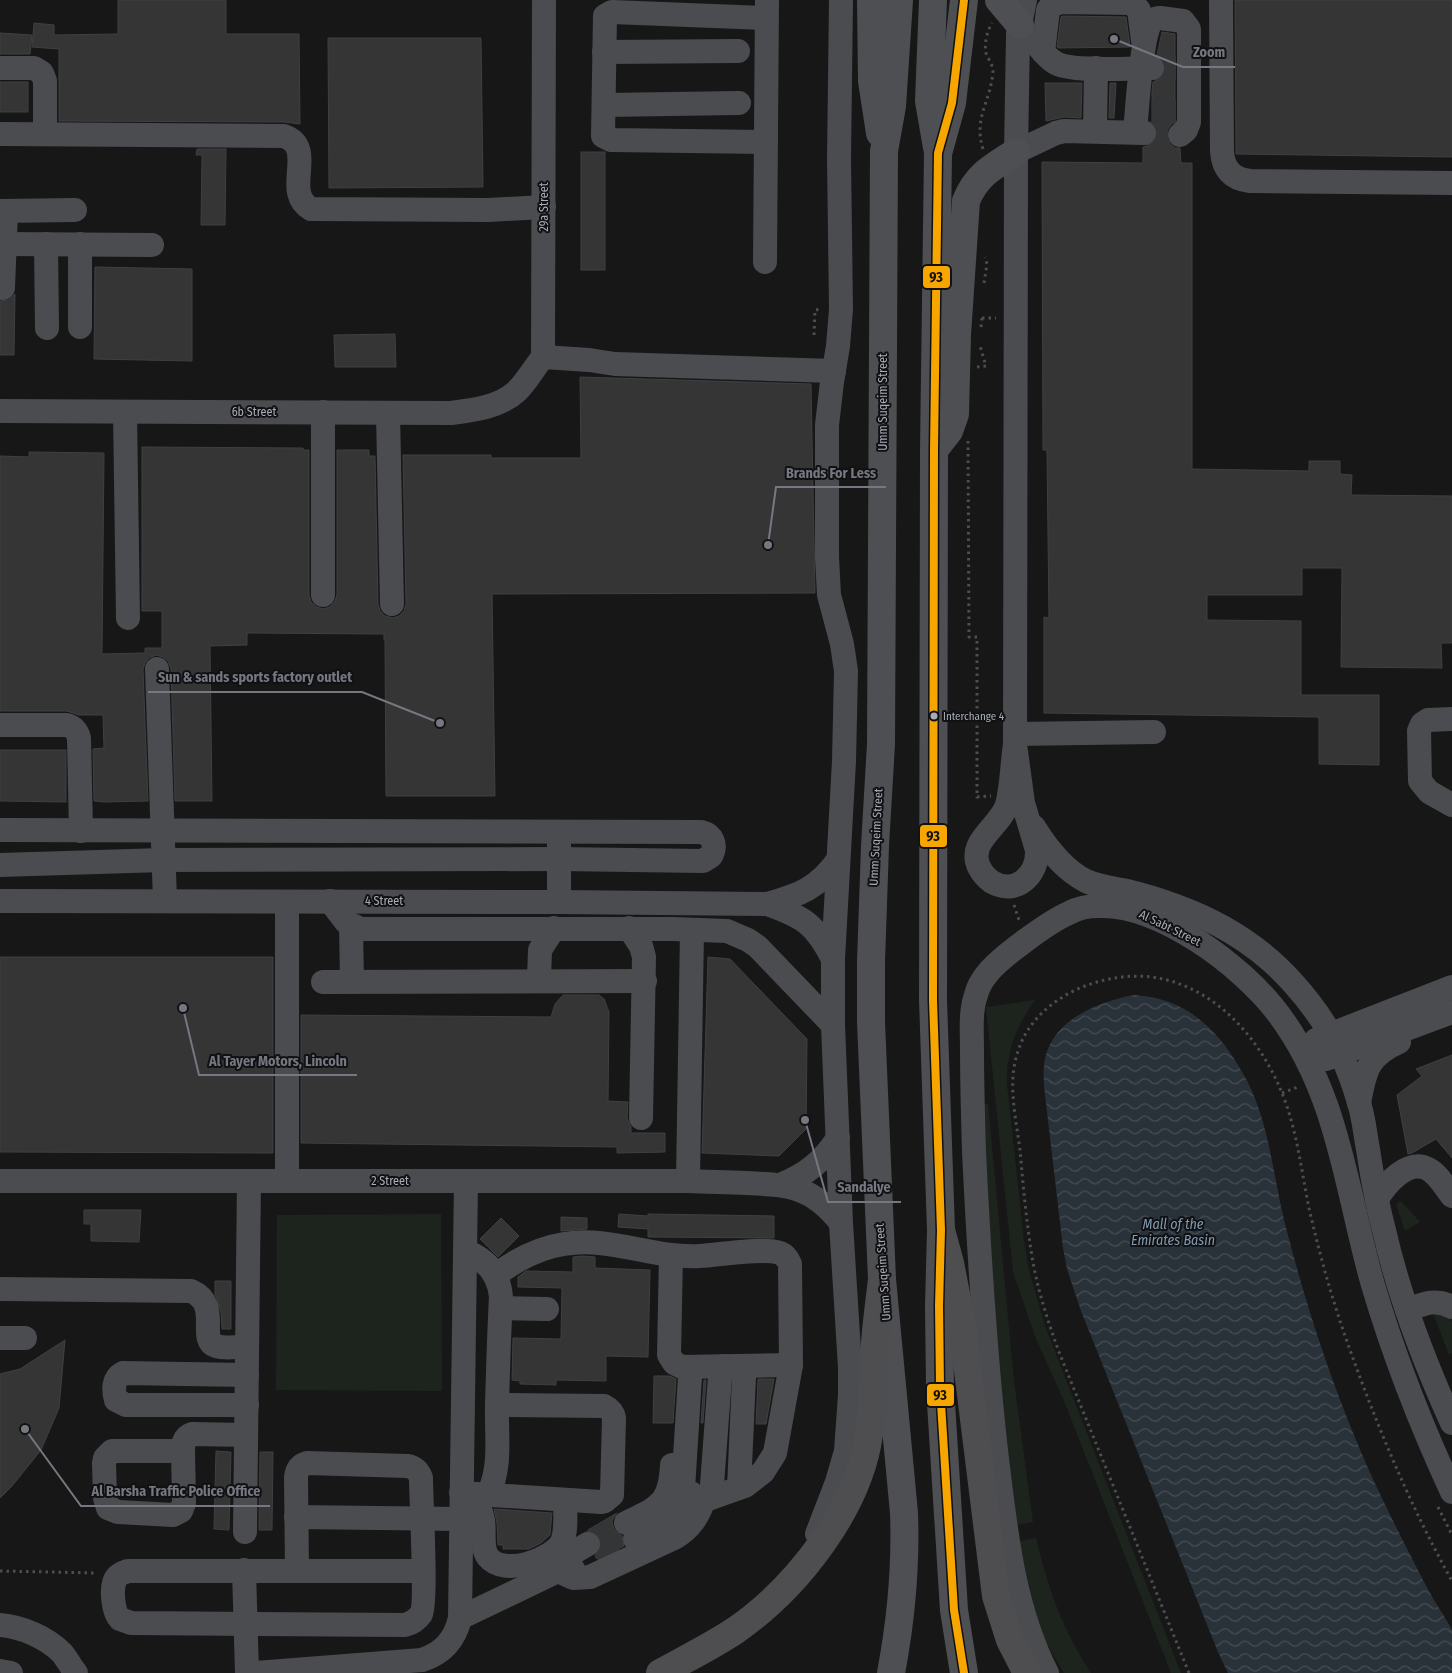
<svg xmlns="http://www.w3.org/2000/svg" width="1452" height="1673" viewBox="0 0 1452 1673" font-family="'Fira Sans Condensed',sans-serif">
  <defs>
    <pattern id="water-waves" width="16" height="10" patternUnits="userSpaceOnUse" patternTransform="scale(1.25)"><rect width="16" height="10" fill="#2a3239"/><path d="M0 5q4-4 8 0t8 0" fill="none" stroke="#464d54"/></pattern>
  </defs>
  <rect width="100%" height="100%" fill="#171717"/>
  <!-- grass -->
  <g fill="#1d241e">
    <path d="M 1035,1000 C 1016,1026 1006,1052 1007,1084 L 1024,1241 L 1029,1270 L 1045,1326 L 1181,1673 L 1171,1673 L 1064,1401 L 1036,1339 L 1013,1272 L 986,1007 Z"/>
    <path d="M 982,1104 L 988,1104 L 1014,1381 L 1033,1522 L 1012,1526 L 1003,1453 Z"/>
    <path d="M 1401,1201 L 1420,1222 L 1405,1231 L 1396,1204 Z"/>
    <path d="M 441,1214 L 442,1391 L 276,1390 L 277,1215 Z"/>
    <path d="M 1441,1306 L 1452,1321 L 1452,1353 L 1449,1355 L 1433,1313 Z"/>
    <path d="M 1036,1538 C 1049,1591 1061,1626 1091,1673 L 1064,1673 L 1046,1643 L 1034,1618 L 1015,1542 Z"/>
  </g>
  <!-- water -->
  <path fill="url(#water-waves)" d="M 1134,995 C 1185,998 1216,1027 1241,1070 C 1269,1116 1272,1172 1285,1224 C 1304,1298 1327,1370 1356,1440 C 1376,1489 1400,1535 1424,1582 C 1430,1594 1437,1605 1444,1616 C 1446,1620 1450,1625 1452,1630 C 1452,1638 1452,1663 1452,1673 L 1228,1673 L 1218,1652 L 1081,1311 L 1067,1269 L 1063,1248 L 1044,1086 C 1044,1080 1043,1073 1044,1067 C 1047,1022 1096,1002 1134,995 Z"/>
  <!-- building -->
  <g fill="#353536" stroke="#3f4043">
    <path d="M 118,0 L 226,0 L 226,34 L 299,34 L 300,124 L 284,122 L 59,121 L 59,49 L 32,47 L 34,23 L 54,25 L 54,35 L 118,34 Z"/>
    <path d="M 1235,0 L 1452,0 L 1452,157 L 1236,154 Z"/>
    <path d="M 1063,16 L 1126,17 L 1130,47 L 1059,48 L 1057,47 L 1061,17 Z"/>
    <path d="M 1162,32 L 1175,34 L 1175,120 L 1167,130 L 1167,138 L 1170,144 L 1175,148 L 1180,148 L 1181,163 L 1192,163 L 1192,469 L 1309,471 L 1309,461 L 1340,461 L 1340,474 L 1352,475 L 1351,495 L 1452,496 L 1452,643 L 1441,643 L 1442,668 L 1341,667 L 1342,568 L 1302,568 L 1302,595 L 1207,595 L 1207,620 L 1301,621 L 1301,695 L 1379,695 L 1379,765 L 1319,764 L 1319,717 L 1044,713 L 1044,617 L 1049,618 L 1047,450 L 1043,450 L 1042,162 L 1143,163 L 1143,147 L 1151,145 L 1155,141 L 1158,134 L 1156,127 L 1152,122 L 1152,91 L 1153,82 L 1160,79 L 1164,75 L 1166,68 L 1163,60 L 1157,55 Z"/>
    <path d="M 0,33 L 32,35 L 30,54 L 0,54 Z"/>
    <path d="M 328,38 L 481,38 L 483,187 L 329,188 Z"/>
    <rect x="0" y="82" width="28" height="30"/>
    <path d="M 1045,83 L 1082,83 L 1081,118 L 1064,117 L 1046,121 Z"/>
    <path d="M 1110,83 L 1116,83 L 1114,118 L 1109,118 Z"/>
    <path d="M 197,149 L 226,149 L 225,225 L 201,225 L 202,155 L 196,155 Z"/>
    <rect x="581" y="152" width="24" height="118"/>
    <path d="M 95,267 L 192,269 L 192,361 L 94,359 Z"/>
    <path d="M 15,294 L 14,355 L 0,355 L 0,301 L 9,300 Z"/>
    <path d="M 395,334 L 396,367 L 335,367 L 334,335 Z"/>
    <path d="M 580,377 L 811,384 L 815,593 L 492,594 L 495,796 L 386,796 L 385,640 L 384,640 L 384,634 L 247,633 L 247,645 L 210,646 L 212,801 L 175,801 L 171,669 L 168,661 L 163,657 L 156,655 L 149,658 L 145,663 L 143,669 L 148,801 L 105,802 L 94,801 L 93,749 L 104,748 L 103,715 L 79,715 L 67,711 L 0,711 L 0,456 L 29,457 L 29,452 L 104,453 L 102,654 L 145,653 L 145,648 L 162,648 L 162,611 L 142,611 L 142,447 L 303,448 L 303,450 L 309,450 L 309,595 L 311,602 L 317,607 L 323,609 L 330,607 L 335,601 L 337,595 L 337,450 L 369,450 L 369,456 L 375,456 L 378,604 L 380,611 L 385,616 L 393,618 L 399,616 L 404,611 L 406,604 L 403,455 L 491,455 L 491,458 L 581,458 Z"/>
    <path d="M 0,750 L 66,750 L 66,802 L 0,801 Z"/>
    <path d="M 0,957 L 273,957 L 273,1153 L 0,1152 Z"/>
    <path d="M 708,957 L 730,959 L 807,1039 L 806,1129 L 779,1156 L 702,1153 Z"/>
    <path d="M 563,995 L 599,995 L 604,999 L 609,1012 L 608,1101 L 628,1102 L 627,1118 L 631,1127 L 631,1133 L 665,1133 L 665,1152 L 617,1153 L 617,1147 L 301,1143 L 301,1015 L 551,1017 L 555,1004 Z"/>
    <path d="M 1452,1055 L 1452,1158 L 1436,1139 L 1412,1153 L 1408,1154 L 1397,1095 L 1422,1076 L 1416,1069 Z"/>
    <path d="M 84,1210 L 141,1210 L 139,1242 L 91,1241 L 91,1224 L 84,1224 Z"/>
    <path d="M 619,1214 L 648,1216 L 648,1214 L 774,1216 L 774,1238 L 648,1237 L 648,1229 L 618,1227 Z"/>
    <path d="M 561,1217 L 587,1218 L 587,1229 L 561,1231 Z"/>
    <path d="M 501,1218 L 519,1236 L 498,1257 L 480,1239 Z"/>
    <path d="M 582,1256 L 595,1257 L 595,1268 L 650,1270 L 648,1357 L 606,1356 L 606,1381 L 556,1380 L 556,1385 L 520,1384 L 520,1381 L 512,1380 L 513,1338 L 561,1339 L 562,1288 L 518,1287 L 518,1277 L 526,1271 L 573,1272 L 573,1257 Z"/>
    <path d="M 215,1281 L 231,1281 L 231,1329 L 222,1329 L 221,1312 L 215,1294 Z"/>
    <path d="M 65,1340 L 59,1408 L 41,1450 L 12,1486 L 0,1498 L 0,1374 L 20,1369 Z"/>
    <path d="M 654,1376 L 670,1376 L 676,1379 L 673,1423 L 653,1423 Z"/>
    <path d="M 758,1379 L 774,1379 L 766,1424 L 756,1424 Z"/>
    <path d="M 704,1380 L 706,1380 L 703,1423 L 701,1423 Z"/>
    <path d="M 216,1451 L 231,1452 L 229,1530 L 214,1529 Z"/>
    <path d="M 260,1452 L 273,1452 L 272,1530 L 259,1530 Z"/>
    <path d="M 494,1509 L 552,1513 L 550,1535 L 541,1543 L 529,1549 L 503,1549 L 503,1545 L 498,1545 L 497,1523 Z"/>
    <path d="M 617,1513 L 614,1516 L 612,1522 L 614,1529 L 622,1536 L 624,1546 L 597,1559 L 595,1556 L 600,1550 L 602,1544 L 600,1538 L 595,1532 L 588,1530 Z"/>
  </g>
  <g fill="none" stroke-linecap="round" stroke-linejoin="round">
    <!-- minor-tunnel -->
    <g stroke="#343537" stroke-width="24" stroke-dasharray="24 12" stroke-linecap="butt">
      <path d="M 1152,68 L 1178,68"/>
      <path d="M 1152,112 L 1180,112"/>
      <path d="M 1144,133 L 1180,135"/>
      <path d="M 588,1544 L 626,1523"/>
      <path d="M 598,1560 L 635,1539"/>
    </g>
    <!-- path -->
    <g stroke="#4d4e52" stroke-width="3" stroke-dasharray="2.5 4" stroke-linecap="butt">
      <path d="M 983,149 C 973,118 991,101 993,71 C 993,65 988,59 986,53 C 984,43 987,32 992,23"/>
      <path d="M 984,283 L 987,264 L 985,257"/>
      <path d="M 982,318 L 996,318"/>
      <path d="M 981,327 L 982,318"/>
      <path d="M 814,335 L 815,310 L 821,309"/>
      <path d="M 977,367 L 986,366 L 980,346"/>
      <path d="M 968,441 L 969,637 L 977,637 L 977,797 L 991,796"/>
      <path d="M 1014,905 L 1019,920"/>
      <path d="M 1282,1093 L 1298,1087"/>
      <path d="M 1438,1507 L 1452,1535"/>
      <path d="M 0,1571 L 97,1573"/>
      <path d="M 1189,1673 L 1059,1352 C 1047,1319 1036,1285 1031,1250 C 1026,1217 1023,1184 1020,1150 C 1016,1118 1007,1083 1018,1051 C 1030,1013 1068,988 1105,980 C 1187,960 1253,1021 1282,1093 C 1297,1130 1301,1169 1309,1208 C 1318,1248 1329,1288 1342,1327 C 1372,1414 1407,1500 1452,1581"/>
    </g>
    <!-- minor -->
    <g stroke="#4b4c50" stroke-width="24">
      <path d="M 1221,0 L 1222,151 C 1223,169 1232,179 1250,181 L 1452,183"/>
      <path d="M 1032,39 C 1039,47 1046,57 1054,62 C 1070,73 1131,68 1152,68"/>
      <path d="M 604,52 L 738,51"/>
      <path d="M 1043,52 L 1048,10 L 1051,6 L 1060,2 L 1131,3 L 1139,10 L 1143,41"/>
      <path d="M 0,68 L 34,68 L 42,73 L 45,81 L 45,134"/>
      <path d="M 604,105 L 739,103"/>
      <path d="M 1095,131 L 1096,68"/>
      <path d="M 1135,132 C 1137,113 1141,32 1153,20 C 1156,18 1157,18 1160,18 L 1183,21 L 1189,29 L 1189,122 L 1186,130 L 1180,135"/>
      <path d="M 0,134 L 284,136 C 318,148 281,192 311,209 L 488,210 L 544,207"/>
      <path d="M 766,142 L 611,140 L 603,136 L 605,16 L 612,12 L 766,18"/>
      <path d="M 1016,152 L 1056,133 L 1064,131 L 1144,133"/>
      <path d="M 0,211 L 75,210"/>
      <path d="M 4,244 L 152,245"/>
      <path d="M 46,244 L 47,328"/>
      <path d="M 765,262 L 767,0"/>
      <path d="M 3,288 L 6,211"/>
      <path d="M 80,327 L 80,244"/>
      <path d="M 543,357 L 589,360 L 615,364 L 834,371"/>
      <path d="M 0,411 L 451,413 C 474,410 500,407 517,391 C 527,381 534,368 543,357 L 544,0"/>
      <path d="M 125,412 L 128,618"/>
      <path d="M 323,412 L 323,595"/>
      <path d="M 388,413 L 392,604"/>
      <path d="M 157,669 L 165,901"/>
      <path d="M 1452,719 L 1428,720 L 1422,724 L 1419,731 L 1420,781 L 1429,792 L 1452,805"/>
      <path d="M 0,725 L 67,725 C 74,727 77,731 79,738 L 81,831"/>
      <path d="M 1015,734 L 1154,732"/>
      <path d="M 1015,744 L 1023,803 L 1037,850 C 1038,875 1016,896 992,882 C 986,878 982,873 979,867 C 967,841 1000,827 1007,805 C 1012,786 1012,764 1015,744 L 1016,152 L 1018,34 L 1025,0"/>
      <path d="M 1034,827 C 1047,848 1064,870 1086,881 C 1099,887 1113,888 1127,891 C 1144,895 1160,900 1176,906 C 1220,922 1262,948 1293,983 C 1324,1017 1347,1059 1359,1103 C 1364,1118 1365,1134 1368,1149 C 1372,1176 1377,1204 1384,1230 C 1399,1297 1424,1361 1452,1423"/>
      <path d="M 0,830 L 701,832 C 713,835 717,845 711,856 L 703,861 L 559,859 L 163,860 L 0,865"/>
      <path d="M 0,901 L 559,902 L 767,904 C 800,895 818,888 838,860"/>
      <path d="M 330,901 L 346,922 L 361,929 L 673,929 L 727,931 L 748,940 L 758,947 L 833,1025"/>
      <path d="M 287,902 L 287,1181"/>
      <path d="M 559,902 L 559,844"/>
      <path d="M 767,904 C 804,917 815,924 833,959"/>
      <path d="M 351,926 L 352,981"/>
      <path d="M 629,928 L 641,946 L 644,957 L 641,1118"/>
      <path d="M 539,980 L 540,950 L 554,928"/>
      <path d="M 323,982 L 645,981"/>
      <path d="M 1316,1040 L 1452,987"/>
      <path d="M 1326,1059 L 1452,1012"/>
      <path d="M 1359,1103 C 1365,1071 1367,1056 1399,1042"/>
      <path d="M 0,1181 L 688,1181 C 707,1182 726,1182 746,1183 C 789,1185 812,1186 841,1223"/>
      <path d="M 688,1181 L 692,930"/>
      <path d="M 780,1185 C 806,1175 823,1161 838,1138"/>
      <path d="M 1377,1199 C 1386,1184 1408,1158 1428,1169 C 1438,1174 1445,1187 1452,1196"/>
      <path d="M 465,1251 C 486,1259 499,1274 501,1297 C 499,1333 498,1369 497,1405 C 496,1436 502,1466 488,1495"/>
      <path d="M 671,1255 L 669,1355 L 674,1363 L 682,1367 L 791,1365"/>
      <path d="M 496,1275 C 517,1259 538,1248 564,1244 C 610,1236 654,1259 700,1256 C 719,1255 763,1247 780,1253 C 785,1255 788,1259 790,1264 L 791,1365 L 775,1453 L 763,1472 L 745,1486 L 711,1498 L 682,1505 L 690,1377 L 693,1367"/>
      <path d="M 0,1289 L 191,1291 C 222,1304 197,1340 216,1346 C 225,1349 238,1347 247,1346"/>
      <path d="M 501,1308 L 547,1309"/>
      <path d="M 1407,1310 C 1423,1304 1436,1298 1452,1307"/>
      <path d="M 0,1338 L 25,1338"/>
      <path d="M 247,1405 L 126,1405 L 116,1400 C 113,1390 113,1378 123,1373 L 247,1375"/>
      <path d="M 183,1451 L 184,1503 L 181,1511 L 173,1515 L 118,1512 L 108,1508 L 105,1498 L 104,1463 L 105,1458 L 112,1451 L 183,1451 C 183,1443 184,1437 192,1434 L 246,1435"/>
      <path d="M 739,1488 L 744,1377 L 747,1366"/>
      <path d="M 461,1493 L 601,1502 L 605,1501 L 612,1495 L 614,1418 C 613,1412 610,1409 604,1406 L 497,1405"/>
      <path d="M 474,1494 C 478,1502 481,1511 483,1520 C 485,1531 481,1548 488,1557 C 504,1577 552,1560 562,1542 C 567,1530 565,1512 565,1500"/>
      <path d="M 711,1498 L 720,1377 L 723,1366"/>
      <path d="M 296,1517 L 460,1519"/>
      <path d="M 626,1523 C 659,1507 670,1504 672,1465"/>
      <path d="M 245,1532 L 249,1181"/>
      <path d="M 817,1534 L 837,1482 L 846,1451 L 850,1395 L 850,1367 L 841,1223 L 833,1025 L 833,959 L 844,761 L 846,671 L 842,644 L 829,595 L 827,557 L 827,425 L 832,382 L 838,346 L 841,309 L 839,159 L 841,0"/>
      <path d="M 635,1539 C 657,1528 677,1514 691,1493"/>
      <path d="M 244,1570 L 247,1673"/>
      <path d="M 297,1571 L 296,1477 C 297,1469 300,1465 307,1463 L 407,1466 C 414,1467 418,1470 421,1478 C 421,1497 427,1604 421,1614 C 417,1620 412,1623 405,1625 L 131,1623 L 120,1619 C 113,1612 111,1590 115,1580 C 117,1575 122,1573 128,1571 C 226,1571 324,1571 423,1571"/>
      <path d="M 558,1571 L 573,1578 L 590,1577 L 676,1537 C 691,1528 698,1516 704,1500"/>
      <path d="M 558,1571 L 569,1555 L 588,1544"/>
      <path d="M 460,1618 L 558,1571 L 573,1569"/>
      <path d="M 0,1625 C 22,1627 46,1637 62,1653 C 67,1659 71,1667 76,1673"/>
      <path d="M 0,1671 L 11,1673"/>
      <path d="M 256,1673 L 422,1660 C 443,1653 455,1640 460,1618 L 466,1181"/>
      <path d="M 1047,1673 C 1013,1606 1006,1532 997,1459 C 985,1357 979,1254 974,1152 C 973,1118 972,1084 972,1049 C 972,1031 970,1012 976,995 C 978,987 982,980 987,974 C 999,958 1050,921 1069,913 C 1078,908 1089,906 1099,906 C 1160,904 1242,966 1277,1012 C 1339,1093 1346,1191 1373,1285 C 1394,1356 1421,1425 1452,1492"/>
    </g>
    <!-- major -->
    <g stroke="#4d4f52" stroke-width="28">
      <path d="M 871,0 L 872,81 L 880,133"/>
      <path d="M 933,0 L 929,101 L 938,153 L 934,450 L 933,1000 L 941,1230 L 939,1306 L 940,1387 L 954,1610 L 964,1673"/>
      <path d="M 999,0 L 1020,25"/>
      <path d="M 939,150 L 952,103 L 964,0"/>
      <path d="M 935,449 L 949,431 L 955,414 L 957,335 L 966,201 C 977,174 993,167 1016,152"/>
      <path d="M 891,1673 C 901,1620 906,1567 904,1513 L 882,1279 L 871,1022 L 871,962 L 875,846 L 881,744 L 884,151 L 892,106 L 899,0"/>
    </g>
    <!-- highway -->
    <g stroke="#4e4e51" stroke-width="28">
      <path d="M 941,1230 L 950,1263 L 963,1330 L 996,1596 L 1010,1640 L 1027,1673"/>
      <path d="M 660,1673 C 686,1659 712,1646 736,1630 C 796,1588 859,1509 869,1434 C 873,1409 872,1384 874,1358 C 875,1332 879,1306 882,1279"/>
    </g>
    <defs>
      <path id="bus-1" d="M 964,0 L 952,103 L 938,153 L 934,450 L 933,1000 L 941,1230 L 939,1306 L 940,1387 L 954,1610 L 964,1673"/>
    </defs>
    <!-- bus-1 casing -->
    <use href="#bus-1" stroke="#111113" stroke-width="11"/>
    <!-- bus-1 -->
    <use href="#bus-1" stroke="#f7a600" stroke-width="8"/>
  </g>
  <!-- markers -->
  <circle fill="#a8adb8" stroke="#111113" stroke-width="2" cx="934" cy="716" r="4.5"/>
  <g text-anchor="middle" stroke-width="4" stroke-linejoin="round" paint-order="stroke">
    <!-- bus labels -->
    <g font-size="11" fill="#a8adb8" stroke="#111113" text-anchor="start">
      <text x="943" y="720">Interchange 4</text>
    </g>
    <!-- street labels -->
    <g font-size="12" fill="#a8adb8" stroke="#111113">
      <text transform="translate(544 207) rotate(-90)" y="4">29a Street</text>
      <text transform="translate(883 402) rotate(-90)" y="4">Umm Suqeim Street</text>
      <text x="254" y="416">6b Street</text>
      <text transform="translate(876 837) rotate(-87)" y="4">Umm Suqeim Street</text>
      <text x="384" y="905">4 Street</text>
      <text transform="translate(1170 928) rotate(26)" y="4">Al Sabt Street</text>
      <text x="390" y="1185">2 Street</text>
      <text transform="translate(883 1272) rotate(-94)" y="4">Umm Suqeim Street</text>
    </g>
    <!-- water labels -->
    <g font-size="14" font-style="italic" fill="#7f9bb3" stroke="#111113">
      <text x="1173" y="1229">Mall of the<tspan x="1173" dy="16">Emirates Basin</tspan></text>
    </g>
  </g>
  <!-- callouts -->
  <path fill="none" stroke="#757880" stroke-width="2" d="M1114 39L1183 67H1235M768 545L776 487H886M440 723L362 692H148M183 1008L199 1075H357M805 1120L828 1202H901M25 1429L81 1506H270"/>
  <g fill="#757880" stroke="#111113" stroke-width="2">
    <circle cx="1114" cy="39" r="5"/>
    <circle cx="768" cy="545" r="5"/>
    <circle cx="440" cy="723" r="5"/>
    <circle cx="183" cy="1008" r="5"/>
    <circle cx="805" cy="1120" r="5"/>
    <circle cx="25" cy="1429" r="5"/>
  </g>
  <g font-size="14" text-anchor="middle" font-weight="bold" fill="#757880" stroke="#111113" stroke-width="4" stroke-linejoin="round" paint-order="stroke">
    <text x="1209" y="57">Zoom</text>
    <text x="831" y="478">Brands For Less</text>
    <text x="255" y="682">Sun &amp; sands sports factory outlet</text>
    <text x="278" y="1066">Al Tayer Motors, Lincoln</text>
    <text x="864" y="1192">Sandalye</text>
    <text x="176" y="1496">Al Barsha Traffic Police Office</text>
  </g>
  <g stroke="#111113" stroke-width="2">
    <rect x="922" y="265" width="29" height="24" rx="5" fill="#f7a600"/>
    <rect x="919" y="824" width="29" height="24" rx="5" fill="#f7a600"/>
    <rect x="926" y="1383" width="29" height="24" rx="5" fill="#f7a600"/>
  </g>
  <g font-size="14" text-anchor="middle" font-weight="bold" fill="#111">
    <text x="936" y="282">93</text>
    <text x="933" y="841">93</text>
    <text x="940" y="1400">93</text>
  </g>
</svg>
